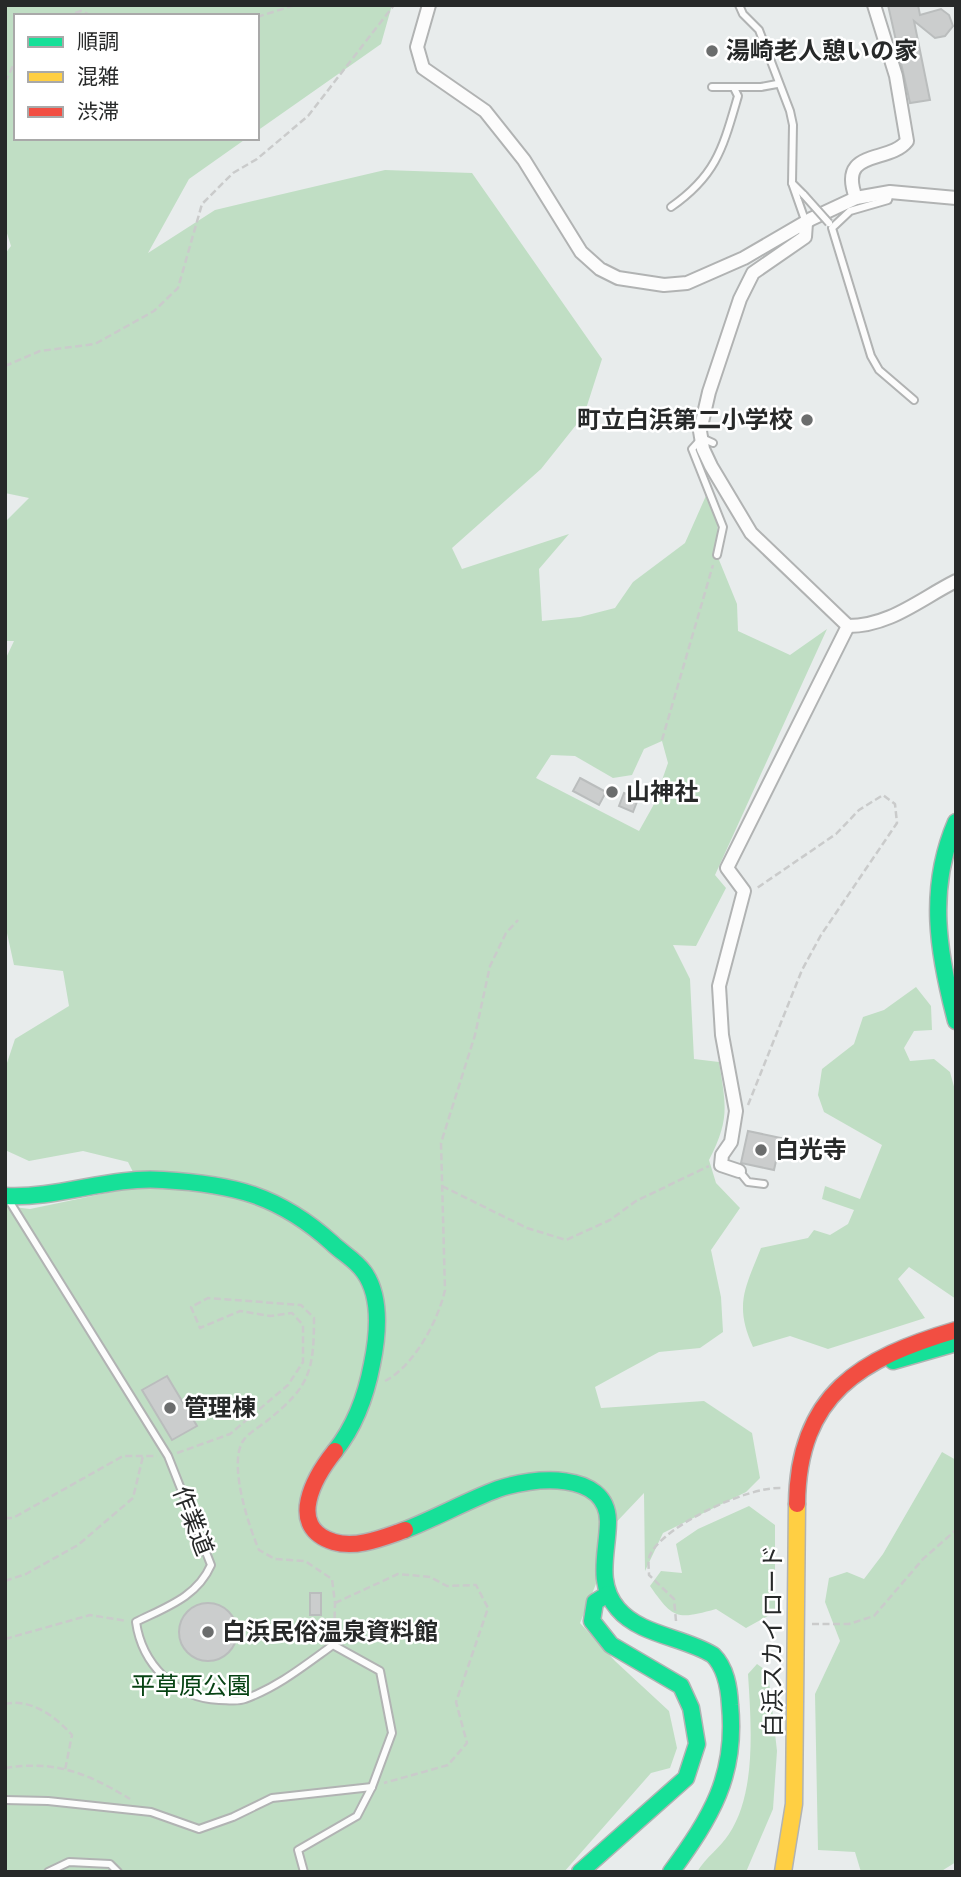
<svg xmlns="http://www.w3.org/2000/svg" width="961" height="1877" viewBox="0 0 961 1877" font-family="Jost,'Noto Sans JP',sans-serif">
  <rect width="100%" height="100%" fill="#e8ecec"/>
  <!-- green -->
  <g fill="#c0dec4" fill-rule="evenodd">
    <path d="M 5,5 L 392,5 L 381,44 L 257,131 L 257,16 L 16,16 L 16,138 L 247,138 L 189,179 L 148,253 L 215,210 L 385,170 L 472,173 L 602,359 L 584,415 L 541,469 L 452,548 L 462,569 L 569,534 L 539,569 L 542,621 L 580,617 L 615,608 L 633,582 L 685,543 L 709,489 L 718,511 L 717,555 L 737,604 L 738,631 L 790,655 L 827,629 L 715,875 L 726,888 L 696,946 L 673,945 L 690,979 L 694,1059 L 719,1062 C 726,1106 730,1119 709,1160 L 716,1183 L 740,1208 L 711,1250 L 721,1297 L 723,1332 L 700,1348 L 659,1352 L 595,1387 L 601,1408 L 704,1401 L 752,1433 L 760,1478 L 746,1492 L 663,1533 L 645,1571 L 644,1493 L 607,1532 L 607,1557 L 580,1623 L 615,1661 L 669,1711 L 677,1748 L 670,1768 L 651,1773 L 564,1872 L 5,1872 L 5,1206 L 30,1209 L 140,1186 L 128,1162 L 83,1151 L 29,1161 L 5,1150 L 5,1069 L 15,1039 L 69,1006 L 63,971 L 14,965 L 5,924 L 5,660 L 14,641 L 5,641 L 5,522 L 29,498 L 5,493 L 5,254 L 11,246 L 5,227 ZM 662,741 L 668,763 L 653,806 L 639,831 L 536,778 L 551,755 L 575,756 L 613,778 L 632,775 L 644,749 Z"/>
    <path d="M 916,987 L 931,1006 L 932,1030 L 914,1031 L 904,1048 L 910,1061 L 934,1059 L 950,1072 L 956,1094 L 956,1299 L 909,1267 L 898,1279 L 925,1318 L 828,1349 L 790,1336 L 753,1347 C 734,1305 745,1288 761,1248 L 808,1238 L 814,1230 L 830,1235 L 848,1224 L 854,1210 L 822,1199 L 825,1186 L 860,1199 L 882,1145 L 824,1112 L 818,1095 L 822,1069 L 854,1044 L 863,1017 L 884,1010 Z"/>
    <path d="M 942,1452 L 956,1460 L 956,1862 L 940,1872 L 861,1872 L 855,1852 L 818,1850 L 815,1694 L 840,1641 L 825,1602 L 829,1578 L 847,1572 L 864,1579 L 883,1554 Z"/>
    <path d="M 749,1506 L 775,1525 L 775,1612 L 746,1628 L 716,1609 C 677,1620 673,1619 650,1586 L 661,1571 L 682,1573 L 676,1544 L 698,1529 Z"/>
    <path d="M 757,1664 L 768,1672 L 777,1751 L 773,1809 L 746,1872 L 697,1872 C 706,1857 720,1848 729,1834 C 757,1792 751,1722 748,1674 Z"/>
  </g>
  <!-- building -->
  <g fill="#cbcdcd" stroke="#babdbd" stroke-width="2">
    <path d="M 888,5 L 918,5 L 920,15 L 941,9 L 949,15 L 953,26 L 945,36 L 935,38 L 914,21 L 930,100 L 910,103 Z"/>
    <path d="M 580,778 L 606,792 L 599,805 L 573,791 Z"/>
    <path d="M 624,793 L 638,799 L 633,812 L 619,806 Z"/>
    <path d="M 748,1131 L 781,1138 L 774,1170 L 741,1163 Z"/>
    <path d="M 167,1376 L 197,1426 L 172,1440 L 142,1390 Z"/>
    <rect x="310" y="1593" width="11" height="22"/>
    <circle cx="208" cy="1632" r="29"/>
  </g>
  <g fill="none" stroke-linecap="round" stroke-linejoin="round">
    <defs>
      <g id="lane">
        <path d="M 739,5 L 743,14 L 759,30 L 790,111 L 793,125 L 792,183 L 806,223"/>
        <path d="M 712,87 L 761,87 L 777,84"/>
        <path d="M 792,183 L 804,195"/>
        <path d="M 890,192 L 888,200 L 850,211 L 832,228 L 871,356 L 879,370 L 914,400"/>
        <path d="M 671,207 C 717,175 723,147 738,96 L 734,88"/>
        <path d="M 713,443 L 702,438 L 692,449 L 723,527 L 717,555"/>
        <path d="M 739,1171 L 748,1182 L 764,1184"/>
        <path d="M 8,1199 L 168,1456 L 211,1565 C 197,1597 166,1607 136,1622 C 142,1664 175,1698 219,1700 C 227,1700 238,1702 245,1699 C 278,1687 305,1665 333,1645 L 380,1671 L 392,1733 L 372,1787 L 357,1816 L 298,1850 L 304,1872"/>
        <path d="M 5,1800 L 48,1801 L 151,1812 L 199,1829 L 233,1817 L 272,1798 L 372,1787"/>
        <path d="M 48,1872 L 69,1862 L 110,1864 L 118,1872"/>
      </g>
      <g id="street">
        <path d="M 429,5 L 417,47 L 423,68 L 485,111 L 524,160 L 581,252 L 600,269 L 618,278 L 664,285 L 687,283 L 744,258 L 811,219 L 856,198 L 890,192 L 956,198"/>
        <path d="M 856,198 C 837,148 889,164 907,141 L 896,76 L 874,5"/>
        <path d="M 806,223 L 805,237 L 753,273 L 740,299 L 709,392 L 700,431 L 703,449 L 711,466 L 751,533 L 848,626 C 890,626 920,599 956,581"/>
        <path d="M 739,1171 L 721,1165 L 722,1155 L 731,1142 L 736,1111 L 722,1035 L 719,986 L 744,891 L 727,868 L 848,626"/>
      </g>
      <g id="fast">
        <path d="M 956,822 C 927,889 938,953 956,1021"/>
        <path d="M 5,1196 C 59,1199 109,1176 163,1180 C 233,1184 279,1195 332,1243 C 342,1253 356,1260 364,1272 C 382,1297 378,1335 372,1364 C 366,1396 355,1426 335,1451"/>
        <path d="M 893,1361 L 956,1343"/>
        <path d="M 405,1530 C 436,1518 466,1501 498,1489 C 532,1477 607,1470 608,1521 C 608,1551 595,1583 618,1609 C 640,1635 684,1637 713,1655 C 726,1668 729,1687 730,1705 C 737,1776 711,1817 671,1872"/>
        <path d="M 580,1872 L 686,1778 L 697,1744 L 691,1708 L 681,1686 L 611,1645 L 592,1621 L 595,1602 L 608,1594"/>
      </g>
      <path id="slow" d="M 783,1872 L 794,1804 L 797,1504"/>
      <g id="jam">
        <path d="M 335,1451 C 315,1476 285,1527 334,1542 C 357,1549 384,1537 405,1530"/>
        <path d="M 797,1504 C 798,1394 861,1358 956,1330"/>
      </g>
    </defs>
    <!-- lane casing -->
    <use href="#lane" stroke="#b1b3b3" stroke-width="10"/>
    <!-- street casing -->
    <use href="#street" stroke="#b1b3b3" stroke-width="16"/>
    <!-- fast casing -->
    <use href="#fast" stroke="#b1b3b3" stroke-width="19"/>
    <!-- slow casing -->
    <use href="#slow" stroke="#b1b3b3" stroke-width="19"/>
    <!-- jam casing -->
    <use href="#jam" stroke="#b1b3b3" stroke-width="19"/>
    <!-- path -->
    <g stroke="#cacbcb" stroke-width="2.5" stroke-dasharray="7 3.5" stroke-linecap="butt">
      <path d="M 65,16 L 81,11 L 92,16"/>
      <path d="M 257,17 L 295,5"/>
      <path d="M 5,82 L 16,60"/>
      <path d="M 5,366 L 40,351 L 95,344 L 154,311 L 178,288 L 202,204 L 233,173 L 257,159 L 308,116 L 394,5"/>
      <path d="M 662,740 L 713,565"/>
      <path d="M 748,1105 L 802,970 L 821,935 L 897,823 L 895,804 L 883,795 L 859,810 L 836,834 L 757,888"/>
      <path d="M 442,1186 L 527,1228 L 566,1240 L 610,1220 L 636,1201 L 709,1166"/>
      <path d="M 385,1381 C 414,1366 438,1321 445,1290 L 441,1143 L 475,1035 L 490,966 L 506,933 L 518,920"/>
      <path d="M 177,1453 L 230,1434 L 288,1385 L 303,1362 L 303,1325 L 292,1313 L 270,1316 L 240,1311 L 200,1328 L 191,1307 L 208,1298 L 301,1305 L 314,1318 C 314,1372 309,1387 268,1420 C 261,1426 248,1433 243,1441 C 228,1464 249,1527 259,1550 L 275,1559 L 305,1561 L 332,1579 L 335,1603 L 334,1637"/>
      <path d="M 5,1518 L 13,1518 L 123,1456 L 157,1456"/>
      <path d="M 5,1581 L 26,1574 L 78,1545 L 133,1498 L 143,1456"/>
      <path d="M 335,1603 L 398,1574 L 430,1577 L 447,1586 L 476,1585 L 488,1608 L 456,1702 L 467,1743 L 448,1765 L 384,1783"/>
      <path d="M 676,1621 L 674,1599 L 649,1575 C 649,1568 647,1559 651,1553 C 667,1524 749,1486 782,1488"/>
      <path d="M 812,1624 L 849,1624 L 874,1616 L 923,1559 L 956,1530"/>
      <path d="M 5,1639 L 90,1615 L 127,1621"/>
      <path d="M 5,1704 C 31,1698 56,1717 72,1735 L 65,1770"/>
      <path d="M 5,1768 C 56,1760 87,1773 130,1799"/>
    </g>
    <!-- lane -->
    <use href="#lane" stroke="#fcfcfc" stroke-width="6"/>
    <!-- street -->
    <use href="#street" stroke="#fcfcfc" stroke-width="12"/>
    <!-- fast -->
    <use href="#fast" stroke="#16e098" stroke-width="16"/>
    <!-- slow -->
    <use href="#slow" stroke="#ffcf43" stroke-width="16"/>
    <!-- jam -->
    <use href="#jam" stroke="#f24e42" stroke-width="16"/>
    <defs>
      <path id="lane-bridge" d="M 804,195 L 829,223"/>
    </defs>
    <!-- lane-bridge casing -->
    <use href="#lane-bridge" stroke="#b1b3b3" stroke-width="10" stroke-linecap="butt"/>
    <!-- lane-bridge -->
    <use href="#lane-bridge" stroke="#fcfcfc" stroke-width="6"/>
  </g>
  <!-- markers -->
  <g fill="#6b6d6d" stroke="#fff" stroke-width="2.5">
    <circle cx="712" cy="51" r="7"/>
    <circle cx="807" cy="420" r="7"/>
    <circle cx="612" cy="792" r="7"/>
    <circle cx="761" cy="1150" r="7"/>
    <circle cx="170" cy="1408" r="7"/>
    <circle cx="208" cy="1632" r="7"/>
  </g>
  <g text-anchor="middle" stroke-width="5" stroke-linejoin="round" paint-order="stroke">
    <!-- poi labels -->
    <g font-size="24" font-weight="bold" fill="#272929" stroke="#fff" text-anchor="start">
      <text x="726" y="59">湯崎老人憩いの家</text>
      <text x="793" y="428" text-anchor="end">町立白浜第二小学校</text>
      <text x="626" y="800">山神社</text>
      <text x="775" y="1158">白光寺</text>
      <text x="184" y="1416">管理棟</text>
      <text x="222" y="1640">白浜民俗温泉資料館</text>
    </g>
    <!-- street labels -->
    <g font-size="24" fill="#272929" stroke="#fff">
      <text transform="translate(193 1521) rotate(69)" y="8">作業道</text>
      <text transform="translate(773 1641) rotate(-90)" y="8">白浜スカイロード</text>
    </g>
    <!-- park labels -->
    <g font-size="24" fill="#064213" stroke="#fff">
      <text x="191" y="1694">平草原公園</text>
    </g>
  </g>
  <!-- border -->
  <rect width="961" height="1877" fill="none" stroke="#272929" stroke-width="14"/>
  <!-- legend -->
  <rect x="14" y="14" width="245" height="126" fill="#ffffff" stroke="#a9a9a9" stroke-width="2"/>
  <rect x="28" y="37" width="35" height="10" fill="#16e098" stroke="#a9a9a9" stroke-width="2"/>
  <text x="77" y="49" font-size="21" fill="#272929">順調</text>
  <rect x="28" y="72" width="35" height="10" fill="#ffcf43" stroke="#a9a9a9" stroke-width="2"/>
  <text x="77" y="84" font-size="21" fill="#272929">混雑</text>
  <rect x="28" y="107" width="35" height="10" fill="#f24e42" stroke="#a9a9a9" stroke-width="2"/>
  <text x="77" y="119" font-size="21" fill="#272929">渋滞</text>
</svg>
